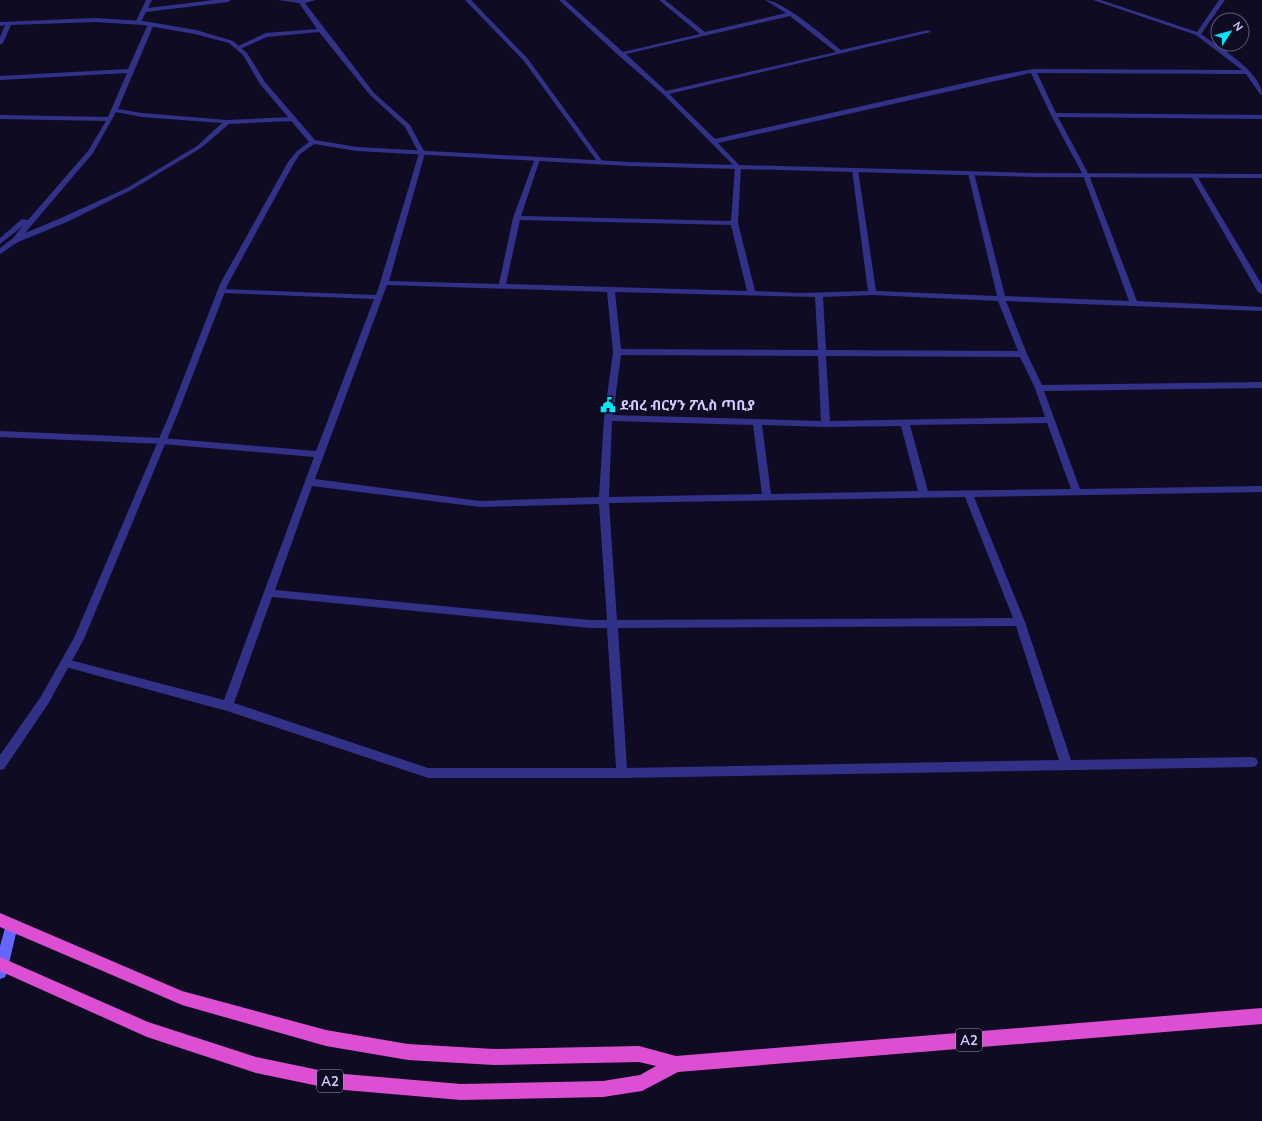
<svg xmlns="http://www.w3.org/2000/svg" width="1262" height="1121" viewBox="0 0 1262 1121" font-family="'Nunito Sans','Noto Sans Ethiopic',sans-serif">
  <rect width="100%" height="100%" fill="#0f0b23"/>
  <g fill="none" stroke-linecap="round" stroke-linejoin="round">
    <!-- minor -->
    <g fill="#323188" fill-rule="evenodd">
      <path d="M 146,0 L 152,0 L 148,8 L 214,0 L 231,0 L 228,2 L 146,12 L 140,24 L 136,24 L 135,23 Z"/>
      <path d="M 278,0 L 316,0 L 305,3 L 374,93 L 410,125 L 425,153 L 389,281 L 499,284 L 513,218 L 535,158 L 540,159 L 521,216 L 731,221 L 735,167 L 663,94 L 618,55 L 559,0 L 565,0 L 623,52 L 700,34 L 659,0 L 665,0 L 705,32 L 786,13 L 765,0 C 783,0 826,38 841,50 L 928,30 L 931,32 L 669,94 L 715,139 L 1000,75 L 1033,69 L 1242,70 L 1196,35 L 1093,0 L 1101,0 L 1197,32 L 1219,0 L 1225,0 L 1201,34 C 1219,47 1262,72 1262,95 L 1260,94 L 1246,74 L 1037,73 L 1056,113 L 1262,115 L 1262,119 L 1058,117 L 1089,175 L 1137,301 L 1262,307 L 1262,311 L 1006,301 L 1027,354 L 1042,385 L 1262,382 L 1262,388 L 1044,391 L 1080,489 L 1262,486 L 1262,492 L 974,497 L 1025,622 L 1071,760 L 1252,757 L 1256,758 L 1258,762 L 1256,766 L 1252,767 L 622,778 L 428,778 L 227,711 L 62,666 L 61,663 L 62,660 L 66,659 L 224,700 L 314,457 L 162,444 L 0,437 L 0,431 L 162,438 L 316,451 L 374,299 L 221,293 L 217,291 L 221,289 L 376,295 L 380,283 L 419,153 L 405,127 L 370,95 L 319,32 L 267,37 L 240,49 L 236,49 L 236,47 L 266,33 L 317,29 L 299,3 ZM 790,16 L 836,52 L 666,91 L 626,54 ZM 1031,73 L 1051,115 L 1083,175 L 1129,301 L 1005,296 L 974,173 L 971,171 L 968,173 L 997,296 L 876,291 L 858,170 L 855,168 L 852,170 L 868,291 L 798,293 L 755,291 L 738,223 L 741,167 L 718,143 ZM 520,220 L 731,225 L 747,291 L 506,284 ZM 387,285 L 607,292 L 613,352 L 604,418 L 599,497 L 480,501 L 315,479 ZM 615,292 L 815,297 L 818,350 L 621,349 ZM 872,295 L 998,301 L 1018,351 L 826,350 L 823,297 ZM 621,355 L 818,356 L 821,421 L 613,415 ZM 826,356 L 1020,357 L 1035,388 L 1045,417 L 830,421 ZM 612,421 L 753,425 L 762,494 L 609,497 ZM 1047,423 L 1071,489 L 928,491 L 910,425 ZM 762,425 L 826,427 L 901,426 L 918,491 L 771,494 ZM 312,486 L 480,507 L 599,504 L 607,620 L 590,620 L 275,590 ZM 965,497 L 1013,618 L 617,620 L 609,503 ZM 272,597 L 590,628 L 607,628 L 616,768 L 428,768 L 234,703 ZM 1016,626 L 1059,760 L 627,768 L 618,628 Z"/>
      <path d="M 465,0 L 471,0 L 528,59 L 603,162 L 603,164 L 599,164 L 524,61 Z"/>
      <path d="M 151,22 L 154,24 L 118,109 L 142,113 L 227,120 L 293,117 L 296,119 L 293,121 L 229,124 L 201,148 L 131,190 L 67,222 L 18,242 L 0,254 L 0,248 L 13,238 L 23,226 L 0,244 L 0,238 L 22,219 L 28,220 L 88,151 L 106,121 L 0,119 L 0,115 L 108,117 L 127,73 L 0,80 L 0,76 L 128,69 L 148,24 ZM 116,112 L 142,117 L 222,123 L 197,146 L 127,188 L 61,218 L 25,233 L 93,153 Z"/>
      <path d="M 1194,174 L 1197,176 L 1262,285 L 1262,294 L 1258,292 L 1191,176 Z"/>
    </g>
    <!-- tertiary -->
    <path fill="#323188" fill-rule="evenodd" d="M 95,18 L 143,21 L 196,30 L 233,41 L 247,53 L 265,82 L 315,140 L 357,147 L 629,162 L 1034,173 L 1262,174 L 1262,178 L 1034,177 L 629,166 L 357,151 L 314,144 L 300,154 L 294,163 L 228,284 L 178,413 L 84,639 L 48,704 L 4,769 L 0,770 L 0,755 L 40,698 L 74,638 L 170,413 L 220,284 L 288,162 L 296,152 L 309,142 L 260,84 L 243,55 L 229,43 L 195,34 L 143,25 L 95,22 L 11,25 L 3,43 L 0,45 L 0,37 L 5,25 L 0,26 L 0,22 Z"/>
    <!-- secondary -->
    <path fill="#6565ff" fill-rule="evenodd" d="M 12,919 L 17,921 L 18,925 L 7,972 L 5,977 L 0,979 L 0,946 L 7,921 Z"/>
    <!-- trunk -->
    <path fill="#dd4fd2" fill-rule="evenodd" d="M 0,913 L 182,991 L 326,1030 L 408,1044 L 494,1049 L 639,1046 L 676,1056 L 1262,1008 L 1262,1024 L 678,1072 L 642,1091 L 603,1097 L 461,1100 L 333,1089 L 256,1073 L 147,1037 L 0,971 L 0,957 L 148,1022 L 256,1057 L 333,1073 L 461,1084 L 603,1081 L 640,1075 L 656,1066 L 639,1062 L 494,1065 L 408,1060 L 326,1046 L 182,1005 L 0,927 Z"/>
  </g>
  <!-- icons -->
  <defs>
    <symbol id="civic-bare" viewBox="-9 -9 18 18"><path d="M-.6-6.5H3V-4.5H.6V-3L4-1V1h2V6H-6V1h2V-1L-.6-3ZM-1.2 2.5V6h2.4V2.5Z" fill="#00e5f9" stroke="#0f0b23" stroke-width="2.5" paint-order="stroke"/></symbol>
  </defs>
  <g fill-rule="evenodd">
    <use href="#civic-bare" x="597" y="394" width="22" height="22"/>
  </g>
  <g text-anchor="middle" stroke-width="3" stroke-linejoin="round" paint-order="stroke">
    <!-- shield labels -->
    <g fill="#0f0b23" stroke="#9894bd" stroke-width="1">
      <rect x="956" y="1029" width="26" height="22" rx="3"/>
      <rect x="317" y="1070" width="26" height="22" rx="3"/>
    </g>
    <g font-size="13" font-weight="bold" fill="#d2ceff">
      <text x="969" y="1045">A2</text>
      <text x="330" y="1086">A2</text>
    </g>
    <!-- poi labels -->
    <g font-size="14" font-weight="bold" fill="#d2ceff" stroke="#0f0b23" text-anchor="start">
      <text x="620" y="410">ደብረ ብርሃን ፖሊስ ጣቢያ</text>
    </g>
  </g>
  <!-- north arrow -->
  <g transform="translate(1230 32) rotate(54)"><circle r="19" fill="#0f0b23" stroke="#5d597b"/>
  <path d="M0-3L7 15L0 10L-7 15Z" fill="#00e5f9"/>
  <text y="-6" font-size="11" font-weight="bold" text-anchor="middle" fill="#d2ceff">N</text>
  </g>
</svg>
